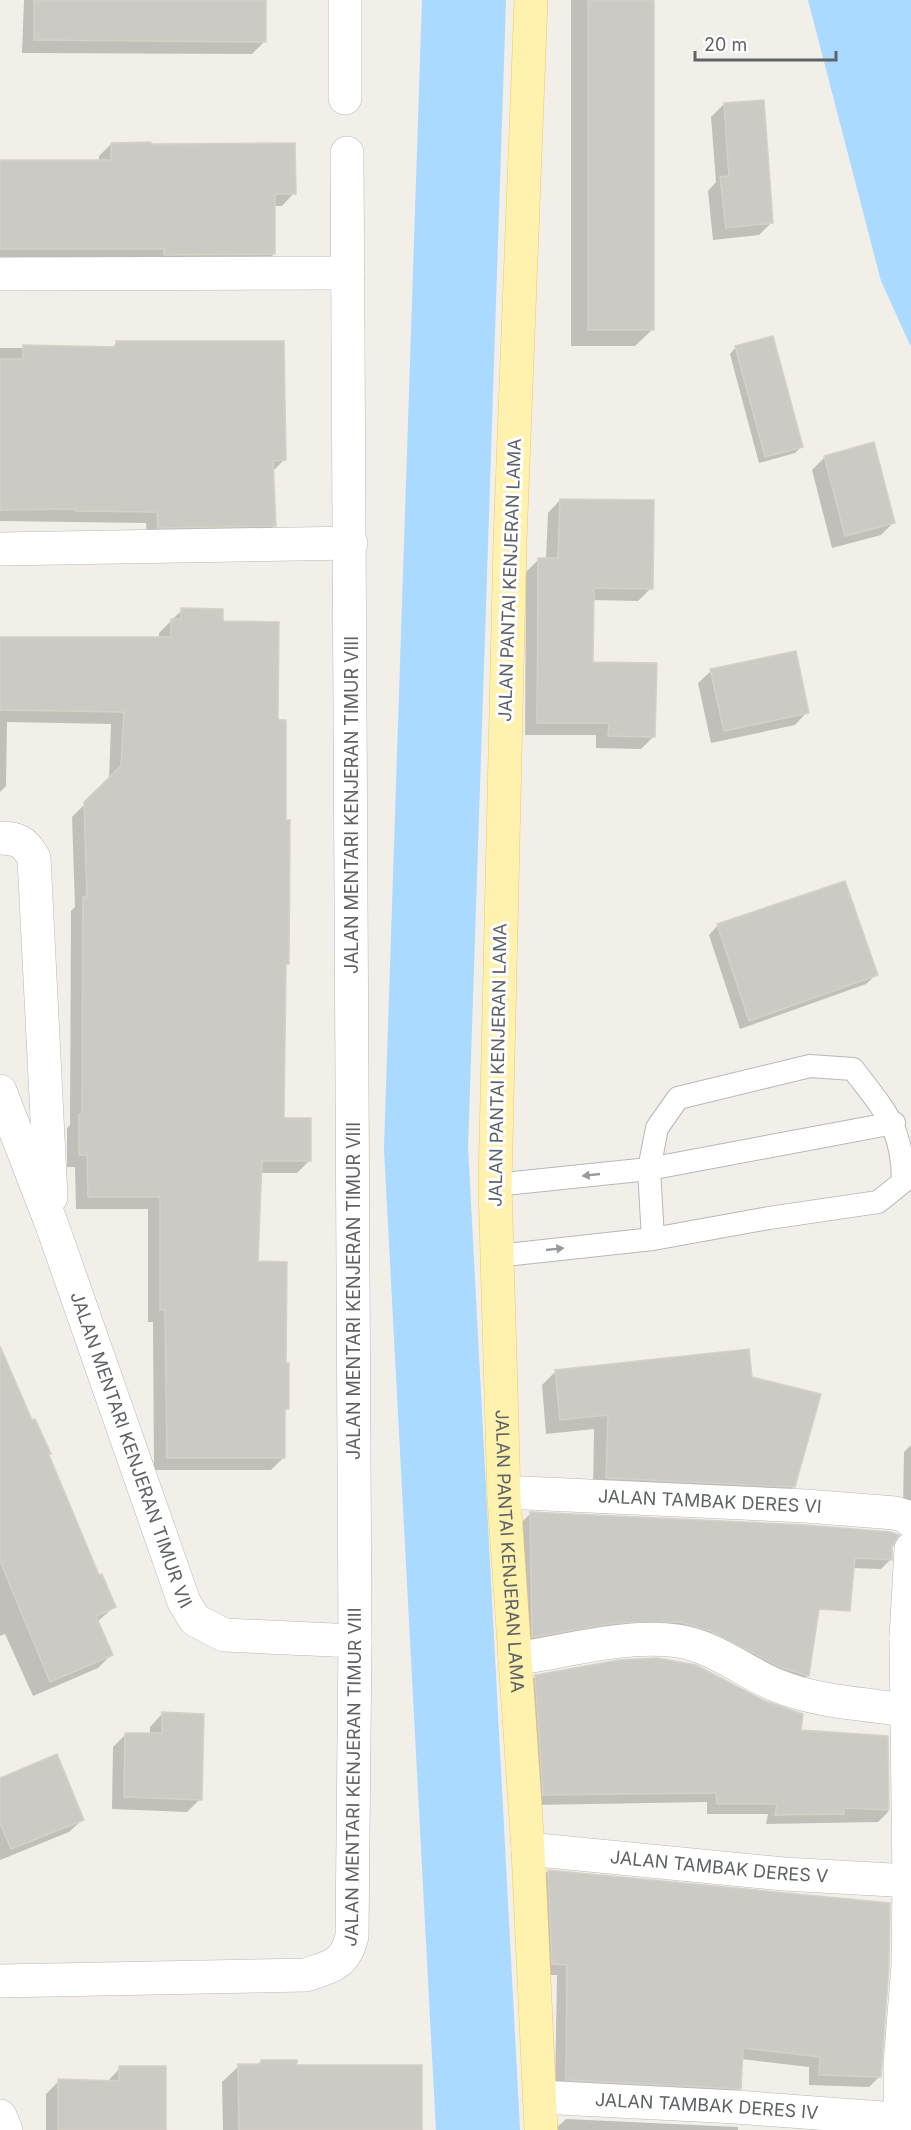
<svg xmlns="http://www.w3.org/2000/svg" width="911" height="2130" viewBox="0 0 911 2130" font-family="Inter,sans-serif">
  <rect width="100%" height="100%" fill="#f1efe8"/>
  <!-- water -->
  <path fill="#aadaff" d="M 808,0 L 911,0 L 911,347 L 881,281 Z"/>
  <!-- shadow -->
  <g fill="#0003">
    <path d="M 24,0 L 264,0 L 265,41 L 252,54 L 22,53 Z"/>
    <path d="M 571,0 L 653,0 L 653,329 L 635,346 L 571,346 Z"/>
    <path d="M 724,104 L 772,222 L 759,235 L 713,240 L 708,191 L 716,182 L 711,117 Z"/>
    <path d="M 111,144 L 294,193 L 282,206 L 273,206 L 274,254 L 262,266 L 0,267 L 0,163 L 99,162 L 99,156 Z"/>
    <path d="M 117,343 L 284,460 L 272,472 L 275,525 L 263,537 L 147,539 L 146,523 L 0,521 L 0,348 L 111,348 Z"/>
    <path d="M 736,347 L 801,447 L 795,453 L 759,463 L 730,354 Z"/>
    <path d="M 825,457 L 894,522 L 881,535 L 832,548 L 812,470 Z"/>
    <path d="M 560,500 L 651,588 L 638,601 L 592,600 L 592,663 L 654,736 L 641,749 L 596,748 L 596,735 L 525,735 L 526,572 L 539,559 L 546,559 L 548,513 Z"/>
    <path d="M 182,610 L 221,622 L 276,721 L 288,963 L 285,966 L 282,1119 L 310,1160 L 297,1173 L 260,1173 L 256,1263 L 284,1364 L 287,1409 L 283,1413 L 283,1458 L 271,1470 L 154,1470 L 153,1322 L 148,1322 L 148,1209 L 76,1209 L 75,1167 L 67,1167 L 67,1128 L 70,1125 L 71,911 L 75,907 L 72,817 L 109,780 L 111,724 L 7,722 L 6,786 L 0,792 L 0,637 L 159,639 L 159,633 Z"/>
    <path d="M 711,671 L 807,712 L 795,725 L 711,743 L 698,683 Z"/>
    <path d="M 718,925 L 876,975 L 866,984 L 740,1029 L 709,935 Z"/>
    <path d="M 0,1352 L 98,1577 L 114,1607 L 97,1622 L 111,1655 L 98,1668 L 33,1696 L 5,1634 L 0,1636 Z"/>
    <path d="M 556,1371 L 751,1378 L 794,1486 L 780,1500 L 593,1492 L 594,1429 L 546,1434 L 542,1385 Z"/>
    <path d="M 911,1445 L 911,1515 L 903,1510 L 904,1452 Z"/>
    <path d="M 530,1514 L 891,1547 L 890,1560 L 881,1569 L 852,1568 L 718,1585 L 814,1631 L 807,1676 L 798,1685 L 701,1640 L 523,1646 L 521,1523 Z"/>
    <path d="M 675,1661 L 706,1671 L 799,1731 L 887,1737 L 888,1812 L 878,1822 L 766,1824 L 768,1814 L 707,1814 L 707,1802 L 534,1805 L 525,1686 L 536,1676 L 619,1662 Z"/>
    <path d="M 162,1714 L 200,1799 L 187,1812 L 112,1809 L 113,1747 L 126,1734 L 150,1735 L 150,1727 Z"/>
    <path d="M 0,1780 L 82,1820 L 69,1832 L 0,1860 Z"/>
    <path d="M 548,1871 L 880,2076 L 869,2087 L 809,2085 L 809,2067 L 741,2059 L 740,2088 L 729,2099 L 555,2090 L 557,1975 L 541,1975 L 537,1882 Z"/>
    <path d="M 261,2061 L 296,2067 L 419,2130 L 223,2130 L 222,2082 L 239,2066 L 257,2065 Z"/>
    <path d="M 120,2068 L 164,2130 L 46,2130 L 46,2094 L 59,2081 L 107,2082 Z"/>
    <path d="M 566,2119 L 738,2127 L 738,2130 L 554,2130 Z"/>
  </g>
  <g fill="none" stroke-linecap="round" stroke-linejoin="round">
    <!-- river -->
    <path stroke="#aadaff" stroke-width="84" d="M 464,0 L 426,1148 L 478,2130"/>
  </g>
  <!-- building -->
  <g fill="#cccac5" stroke="#d6d1c6" stroke-width="1.5">
    <path d="M 34,0 L 266,0 L 266,42 L 34,40 Z"/>
    <rect x="588" y="0" width="66" height="330"/>
    <path d="M 764,100 L 773,223 L 726,228 L 720,177 L 729,176 L 724,103 Z"/>
    <path d="M 151,142 L 151,144 L 295,143 L 296,194 L 275,194 L 275,254 L 164,255 L 164,249 L 0,249 L 0,160 L 111,160 L 111,143 Z"/>
    <path d="M 773,336 L 803,447 L 765,457 L 735,346 Z"/>
    <path d="M 116,341 L 284,341 L 286,460 L 273,461 L 276,526 L 158,528 L 157,512 L 75,511 L 76,509 L 0,510 L 0,359 L 23,359 L 23,345 L 116,347 Z"/>
    <path d="M 874,442 L 895,523 L 845,536 L 824,456 Z"/>
    <path d="M 560,499 L 654,500 L 653,589 L 594,588 L 593,662 L 657,663 L 655,737 L 608,736 L 609,723 L 537,723 L 538,558 L 558,558 Z"/>
    <path d="M 181,608 L 223,609 L 223,621 L 279,622 L 278,720 L 286,720 L 286,820 L 290,820 L 289,964 L 286,964 L 284,1118 L 311,1118 L 311,1161 L 262,1161 L 258,1261 L 287,1262 L 286,1363 L 289,1363 L 289,1409 L 285,1409 L 285,1458 L 167,1458 L 165,1310 L 160,1310 L 160,1197 L 88,1197 L 87,1155 L 79,1155 L 79,1114 L 82,1114 L 83,897 L 87,897 L 84,802 L 121,766 L 124,712 L 0,710 L 0,637 L 171,637 L 171,619 L 181,619 Z"/>
    <path d="M 796,651 L 809,713 L 724,731 L 710,669 Z"/>
    <path d="M 845,881 L 878,975 L 749,1021 L 717,924 Z"/>
    <path d="M 0,1346 L 32,1420 L 35,1419 L 51,1454 L 49,1455 L 99,1575 L 102,1574 L 116,1607 L 96,1616 L 113,1655 L 50,1682 L 0,1561 Z"/>
    <path d="M 749,1349 L 752,1377 L 821,1394 L 795,1487 L 606,1478 L 608,1415 L 560,1420 L 555,1370 Z"/>
    <path d="M 530,1512 L 805,1525 L 891,1532 L 899,1535 L 892,1547 L 892,1560 L 855,1558 L 850,1611 L 819,1609 L 809,1676 L 780,1667 L 710,1631 L 680,1622 L 615,1623 L 532,1637 Z"/>
    <path d="M 657,1658 L 696,1665 L 765,1701 L 803,1714 L 801,1730 L 888,1736 L 889,1810 L 844,1808 L 844,1814 L 775,1815 L 777,1804 L 717,1804 L 716,1793 L 543,1795 L 535,1675 L 619,1660 Z"/>
    <path d="M 162,1712 L 204,1714 L 202,1800 L 124,1797 L 125,1733 L 162,1733 Z"/>
    <path d="M 57,1754 L 84,1820 L 11,1849 L 0,1823 L 0,1778 Z"/>
    <path d="M 548,1870 L 890,1903 L 889,1965 L 881,2077 L 819,2075 L 820,2057 L 743,2048 L 741,2089 L 566,2080 L 567,1965 L 552,1964 Z"/>
    <path d="M 261,2060 L 297,2060 L 297,2065 L 422,2065 L 422,2130 L 239,2130 L 238,2064 L 261,2064 Z"/>
    <path d="M 119,2066 L 166,2066 L 166,2130 L 58,2130 L 58,2079 L 119,2081 Z"/>
  </g>
  <g fill="none" stroke-linecap="round" stroke-linejoin="round">
    <defs>
      <g id="lane">
        <path d="M 495,1185 L 649,1169 L 894,1123"/>
        <path d="M 496,1256 L 653,1239 L 769,1218 L 878,1202 L 903,1182 C 903,1127 884,1110 853,1069 L 810,1066 L 678,1098 L 657,1128 L 649,1169 L 653,1239"/>
      </g>
      <g id="street">
        <path d="M 345,0 L 345,98"/>
        <path d="M 0,274 L 348,273"/>
        <path d="M 0,549 L 351,543"/>
        <path d="M 0,838 C 18,838 25,842 34,858 L 51,1197"/>
        <path id="s1" d="M 0,1091 L 52,1225 L 184,1602 L 195,1620 L 224,1635 L 355,1641"/>
        <path id="s2" d="M 504,1492 L 806,1506 L 895,1513 L 908,1517 L 911,1521"/>
        <path d="M 906,1638 L 911,1549"/>
        <path d="M 515,1659 C 569,1651 623,1634 678,1641 C 712,1646 742,1670 773,1684 C 815,1702 863,1704 907,1710"/>
        <path id="s3" d="M 528,1849 L 784,1874 L 911,1881"/>
        <path id="s4" d="M 0,1981 L 306,1975 C 332,1966 345,1965 352,1936 L 355,1641 L 347,153"/>
        <path id="s5" d="M 539,2097 L 736,2107 L 911,2120"/>
        <path d="M 0,2116 L 6,2130"/>
        <path d="M 901,2130 L 900,2064 L 908,1966 L 909,1881 L 906,1638 L 911,1638"/>
      </g>
      <g id="primary">
        <path id="s6" d="M 531,0 L 510,541 L 495,1185 L 504,1497 L 528,1849 L 541,2130"/>
      </g>
    </defs>
    <!-- lane casing -->
    <use href="#lane" stroke="#b5b8bc" stroke-width="24"/>
    <!-- street casing -->
    <use href="#street" stroke="#b5b8bc" stroke-width="34"/>
    <!-- primary casing -->
    <use href="#primary" stroke="#f2c960" stroke-width="34"/>
    <!-- lane -->
    <use href="#lane" stroke="#fff" stroke-width="22"/>
    <!-- street -->
    <use href="#street" stroke="#fff" stroke-width="33"/>
    <!-- primary -->
    <use href="#primary" stroke="#fff2af" stroke-width="33"/>
  </g>
  <!-- one-way arrows -->
  <defs><path id="oneway-solid" d="M-6-.8H1V-3.2L6.5 0L1 3.2V.8H-6Z" transform="scale(1.5)"/></defs>
  <g fill="#979a9d">
    <use href="#oneway-solid" transform="translate(591 1175) rotate(174)"/>
    <use href="#oneway-solid" transform="translate(555 1249) rotate(-6)"/>
  </g>
  <g text-anchor="middle" stroke-width="6" stroke-linejoin="round" paint-order="stroke">
    <!-- street labels -->
    <g font-size="18" fill="#5f6368" stroke="#fff">
      <text transform="translate(510 580) rotate(-88)" y="6">JALAN PANTAI KENJERAN LAMA</text>
      <text transform="translate(352 805) rotate(-90)" y="6">JALAN MENTARI KENJERAN TIMUR VIII</text>
      <text transform="translate(498 1065) rotate(-89)" y="6">JALAN PANTAI KENJERAN LAMA</text>
      <text transform="translate(354 1291) rotate(-90)" y="6">JALAN MENTARI KENJERAN TIMUR VIII</text>
      <text dy="6" stroke="none"><textPath href="#s1" startOffset="382">JALAN MENTARI KENJERAN TIMUR VII</textPath></text>
      <text dy="6" stroke="none"><textPath href="#s2" startOffset="206">JALAN TAMBAK DERES VI</textPath></text>
      <text dy="6" stroke="none"><textPath href="#s6" startOffset="1552">JALAN PANTAI KENJERAN LAMA</textPath></text>
      <text dy="6" stroke="none"><textPath href="#s4" startOffset="530">JALAN MENTARI KENJERAN TIMUR VIII</textPath></text>
      <text dy="6" stroke="none"><textPath href="#s3" startOffset="192">JALAN TAMBAK DERES V</textPath></text>
      <text dy="6" stroke="none"><textPath href="#s5" startOffset="168">JALAN TAMBAK DERES IV</textPath></text>
    </g>
  </g>
  <!-- scale -->
  <path d="M695 51v9h141v-9" fill="none" stroke="#5f6368" stroke-width="3"/>
  <text x="704" y="51" font-size="18" fill="#5f6368" stroke="#ffffff" stroke-width="4.5" paint-order="stroke">20 m</text>
</svg>
